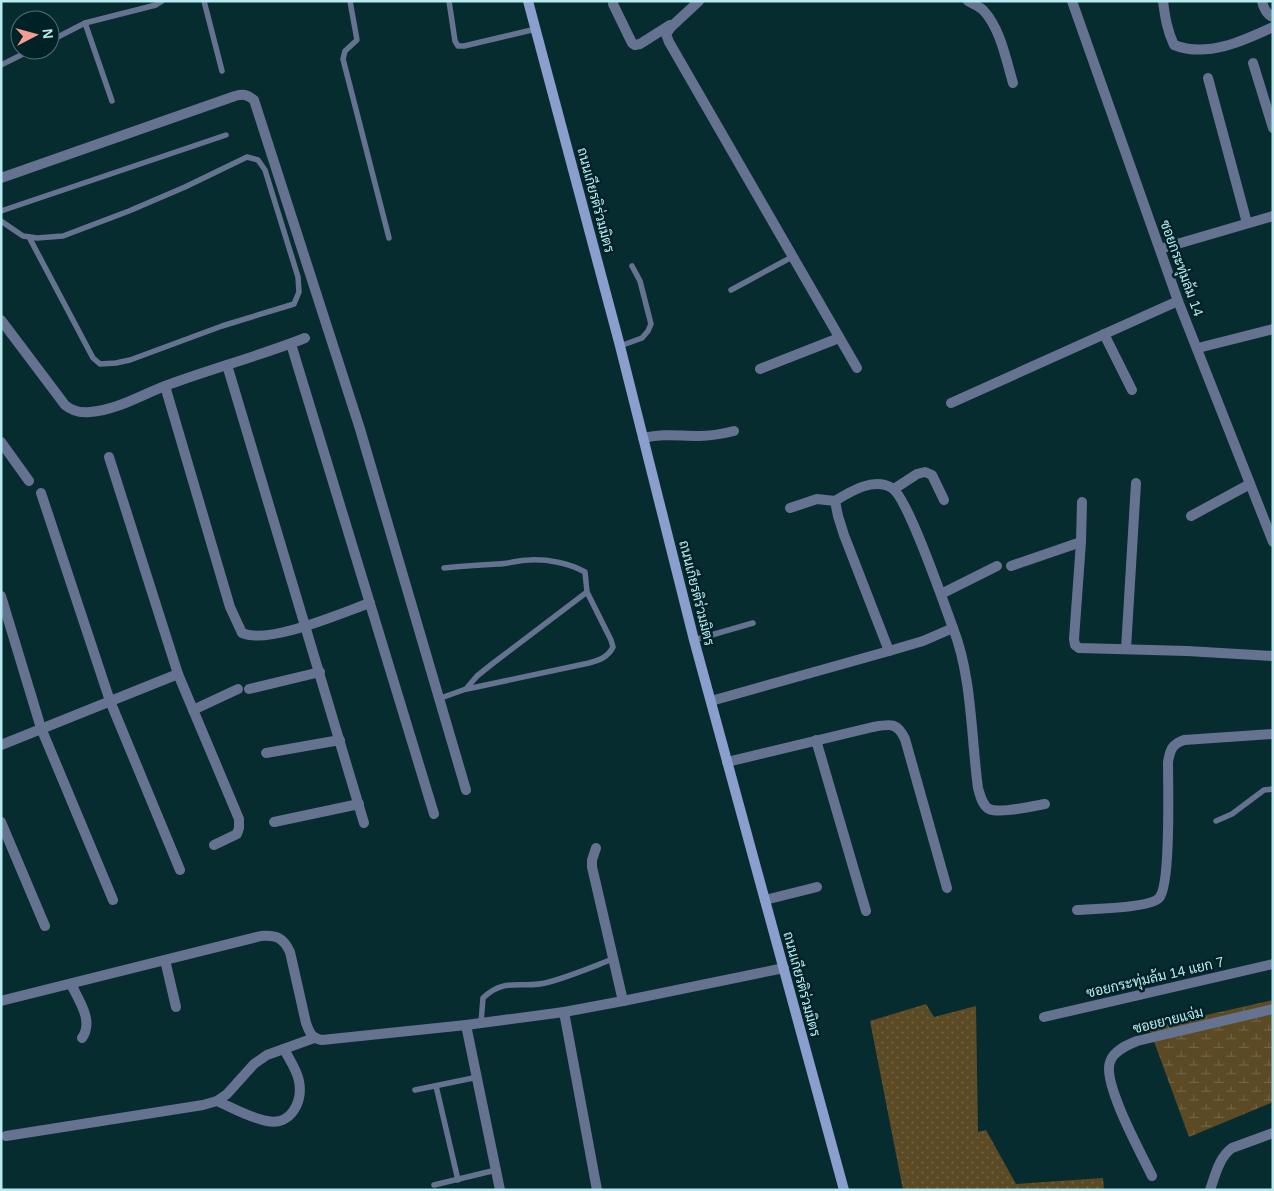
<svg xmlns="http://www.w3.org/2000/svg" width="1274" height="1191" viewBox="0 0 1274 1191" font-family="Helvetica,Sarabun,sans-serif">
  <defs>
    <pattern id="grass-dots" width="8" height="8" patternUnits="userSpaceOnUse" patternTransform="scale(1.25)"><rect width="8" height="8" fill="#5b4a24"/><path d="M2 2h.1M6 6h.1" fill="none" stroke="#706444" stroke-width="1.8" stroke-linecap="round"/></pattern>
    <pattern id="wetland-marsh" width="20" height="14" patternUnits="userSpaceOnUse" patternTransform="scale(1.25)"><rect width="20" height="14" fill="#5b4a24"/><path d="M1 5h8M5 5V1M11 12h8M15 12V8" fill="none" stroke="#706444"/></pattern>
  </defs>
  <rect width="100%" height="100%" fill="#062c30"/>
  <!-- grass -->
  <path fill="url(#grass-dots)" d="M 926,1004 L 934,1017 L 976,1006 L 978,1132 L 986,1130 L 1016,1184 L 1103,1178 L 1104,1190 L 903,1190 L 870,1021 Z"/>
  <!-- wetland -->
  <path fill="url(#wetland-marsh)" d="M 1273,1000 L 1273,1102 L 1189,1137 L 1149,1028 Z"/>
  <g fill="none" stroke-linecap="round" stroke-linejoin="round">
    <!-- lane -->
    <g stroke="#667390" stroke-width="5.5">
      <path d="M 204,1 L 222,71"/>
      <path d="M 350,1 L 357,40 L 345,51 L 343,59 L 389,238"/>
      <path d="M 449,1 L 455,41 L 458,46 L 464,46 L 536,29"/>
      <path d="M 85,23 L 112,101"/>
      <path d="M 50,41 L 85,23 L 156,5 L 162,1"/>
      <path d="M 1,65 L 31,50"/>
      <path d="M 1,211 L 226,135"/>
      <path d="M 1,221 L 23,236 L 37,238 L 63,236 L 129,211 L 185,187 L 247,157 L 258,160 L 265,170 L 298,277 L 299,292 L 294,304 L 222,326 L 130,360 L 116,363 L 100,364 L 93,358 L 29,237"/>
      <path d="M 731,290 L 792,257"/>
      <path d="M 620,346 L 642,338 L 648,331 L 651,324 L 640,281 L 632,266"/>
      <path d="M 694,640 L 753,623"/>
      <path d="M 467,689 L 589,663 C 600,660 608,657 613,647 L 611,640 L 587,592"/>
      <path d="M 438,699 L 466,689 L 477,676 L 492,664 L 587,592 L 585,572 C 569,563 547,559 529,560 C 518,560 508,564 498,564 C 480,565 462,566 444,568"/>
      <path d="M 1216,821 L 1232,814 L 1264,790 L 1273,789"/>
      <path d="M 481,1023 L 483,998 C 506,976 523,990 549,982 C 571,976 592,967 613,959"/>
      <path d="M 436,1086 L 458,1180"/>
      <path d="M 415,1090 L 478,1077"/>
      <path d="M 434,1185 L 496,1170"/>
    </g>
    <!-- street -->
    <g stroke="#667390" stroke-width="10">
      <path d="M 699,1 L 671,27 L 666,34 L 669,42 L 857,368"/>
      <path d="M 968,1 C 973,4 981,7 984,11 C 1001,30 1006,60 1013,83"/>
      <path d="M 1072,1 L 1178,301 L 1273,542"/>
      <path d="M 1163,1 C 1165,17 1167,30 1174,45 C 1207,58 1243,41 1273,27"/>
      <path d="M 1262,1 C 1263,7 1267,15 1273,17"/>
      <path d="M 613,4 L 632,43 L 635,45 L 640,44 L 670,25"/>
      <path d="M 1253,63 L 1273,128"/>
      <path d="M 1208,78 L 1247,223"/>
      <path d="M 1,178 L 235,96 C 243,94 247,94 254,100 L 360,429 L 466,790"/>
      <path d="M 1160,249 L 1273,216"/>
      <path d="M 1,320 L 65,405 C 72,411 80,413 90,412 C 119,410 146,392 173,383 C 217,367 262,355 305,338"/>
      <path d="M 1104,334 L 1132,390"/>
      <path d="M 291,344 L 434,814"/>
      <path d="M 1198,348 L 1273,329"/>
      <path d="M 227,365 L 364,823"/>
      <path d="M 760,369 L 839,338"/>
      <path d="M 165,386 L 230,607 L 242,633 C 269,645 341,613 370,603"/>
      <path d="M 951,403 L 1178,301"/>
      <path d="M 643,438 C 665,433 677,436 699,436 C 711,436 722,434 734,431"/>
      <path d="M 1,442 L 29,481"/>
      <path d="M 109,457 L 178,674"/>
      <path d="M 894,489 L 917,474 L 925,472 L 932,475 L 944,500"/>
      <path d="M 41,493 L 110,701 L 180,870"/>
      <path d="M 1082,502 L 1081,542 L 1074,639 L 1075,645 L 1079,648 L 1187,651 L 1273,656"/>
      <path d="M 790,508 L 817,499 L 835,501"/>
      <path d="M 1191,516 L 1250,484"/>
      <path d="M 1011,566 L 1081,542"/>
      <path d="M 941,594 L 997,566"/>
      <path d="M 1,596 L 41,728 L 113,900"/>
      <path d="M 1126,649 L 1136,483"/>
      <path d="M 889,651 L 844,535 L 838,516 L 835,501 C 851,491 874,477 892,488 C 908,498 944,604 953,628"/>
      <path d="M 249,689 L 320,672"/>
      <path d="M 711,701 L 889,651 L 923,641 L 953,628 C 972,676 971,736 978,788 C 980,795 982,805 989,809 C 999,814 1033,806 1045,804"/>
      <path d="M 193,710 L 238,689"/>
      <path d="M 816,740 L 866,911"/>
      <path d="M 1,745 L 178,674 L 239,819 L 239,828 L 237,834 L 214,845"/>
      <path d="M 266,753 L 340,740"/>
      <path d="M 727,762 L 873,727 C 890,724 897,722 905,739 L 947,888"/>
      <path d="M 1,822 L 45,926"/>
      <path d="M 274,822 L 359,804"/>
      <path d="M 596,848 L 592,860 L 592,867 L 623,1001"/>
      <path d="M 765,900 L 817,887"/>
      <path d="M 1077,910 C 1093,909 1150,908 1159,898 C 1171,886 1168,784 1168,762 C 1170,750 1172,744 1184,740 L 1273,734"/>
      <path d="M 165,960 L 176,1007"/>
      <path d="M 71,984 C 79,1001 94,1021 82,1038"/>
      <path d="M 1,1001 L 261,936 C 276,935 283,937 290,952 L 306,1023 C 310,1033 311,1038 322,1040 L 466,1025 L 564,1012"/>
      <path d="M 1044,1017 L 1273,964"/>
      <path d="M 466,1025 L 500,1190"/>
      <path d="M 217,1101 C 233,1108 250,1118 267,1121 C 291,1126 303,1102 299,1081 C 297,1070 289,1059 284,1049"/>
      <path d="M 6,1136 L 203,1105 L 217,1101 L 227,1094 L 254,1064 L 267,1055 L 314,1038"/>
      <path d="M 1152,1176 C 1142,1155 1102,1083 1110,1062 C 1113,1051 1127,1045 1137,1041 L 1273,1009"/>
      <path d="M 597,1190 L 564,1012 L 623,1001 L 784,968"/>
      <path d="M 1210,1190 C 1215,1176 1219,1157 1232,1148 L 1273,1133"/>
    </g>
    <!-- secondary -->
    <path stroke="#8a9fcd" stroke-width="10" d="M 528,1 L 620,346 L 694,640 L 844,1190"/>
  </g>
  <g text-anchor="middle" stroke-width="5" stroke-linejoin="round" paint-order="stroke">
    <!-- street labels -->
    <g font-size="14" fill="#b8ebf1" stroke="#002226">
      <text transform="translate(596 200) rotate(75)" y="5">ถนนเกียรติร่วมมิตร</text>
      <text transform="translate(1182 268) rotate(70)" y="5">ซอยกระทุ่มล้ม 14</text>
      <text transform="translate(697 593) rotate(76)" y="5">ถนนเกียรติร่วมมิตร</text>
      <text transform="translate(1155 977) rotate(-13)" y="5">ซอยกระทุ่มล้ม 14 แยก 7</text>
      <text transform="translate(802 984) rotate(75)" y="5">ถนนเกียรติร่วมมิตร</text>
      <text transform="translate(1168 1020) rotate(-14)" y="5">ซอยยายแจ่ม</text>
    </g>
  </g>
  <!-- border -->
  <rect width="1274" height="1191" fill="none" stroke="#b8ebf1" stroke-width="5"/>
  <!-- north arrow -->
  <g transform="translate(35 35) rotate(84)"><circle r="24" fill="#002226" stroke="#4a7277"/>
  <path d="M0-4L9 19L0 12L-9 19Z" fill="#f59c94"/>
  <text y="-8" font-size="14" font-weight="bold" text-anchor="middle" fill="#b8ebf1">N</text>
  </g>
</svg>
